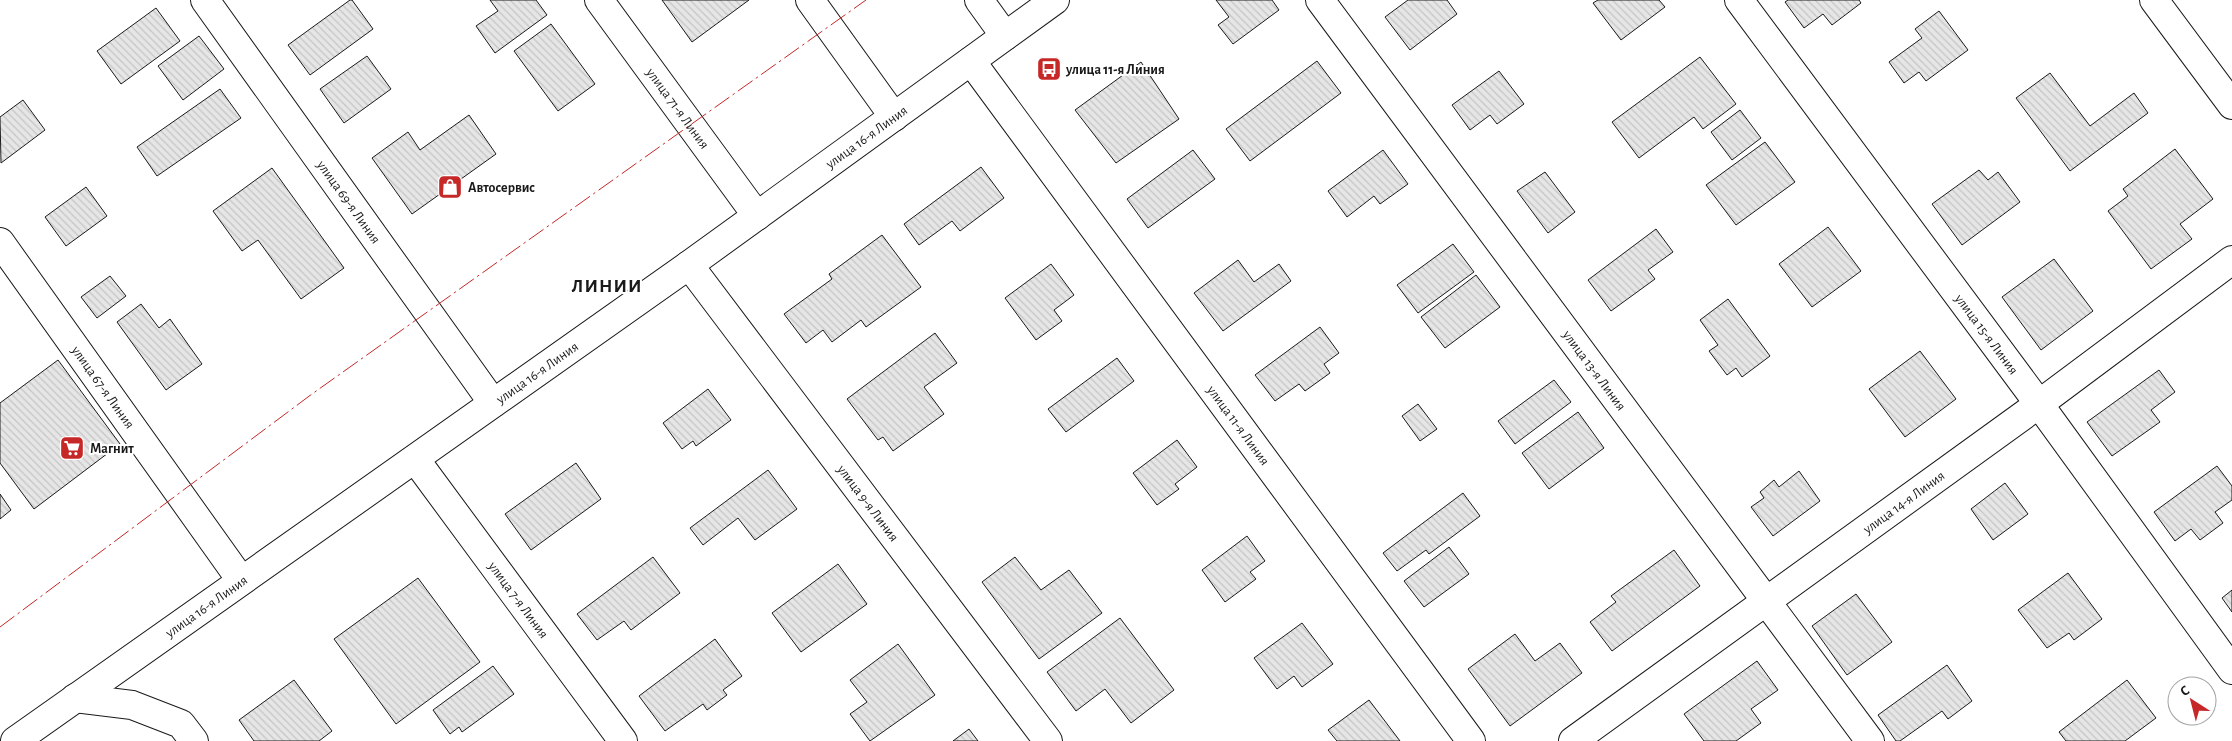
<svg xmlns="http://www.w3.org/2000/svg" width="2232" height="741" viewBox="0 0 2232 741" font-family="'Alegreya Sans',sans-serif">
  <defs>
    <pattern id="building-back-hatch" width="6" height="6" patternUnits="userSpaceOnUse" patternTransform="scale(1.25)"><rect width="6" height="6" fill="#e6e6e6"/><path d="M-1 5l2 2M0 0l6 6M5-1l2 2" fill="none" stroke="#c5c5c5"/></pattern>
  </defs>
  <rect width="100%" height="100%" fill="#fff"/>
  <!-- building -->
  <g fill="url(#building-back-hatch)" stroke="#1a1a1a">
    <path d="M 350,0 L 352,0 L 373,29 L 310,75 L 288,45 Z"/>
    <path d="M 490,0 L 536,0 L 547,15 L 495,53 L 476,26 L 498,11 Z"/>
    <path d="M 662,0 L 749,0 L 692,42 Z"/>
    <path d="M 1216,0 L 1272,0 L 1279,10 L 1233,44 L 1218,25 L 1229,17 Z"/>
    <path d="M 1408,0 L 1447,0 L 1457,14 L 1410,50 L 1385,17 Z"/>
    <path d="M 1598,0 L 1659,0 L 1665,7 L 1621,40 L 1593,3 Z"/>
    <path d="M 1788,0 L 1859,0 L 1861,3 L 1832,25 L 1823,14 L 1804,28 L 1785,2 Z"/>
    <path d="M 156,8 L 180,41 L 121,84 L 97,51 Z"/>
    <path d="M 1939,11 L 1968,50 L 1926,81 L 1919,72 L 1904,83 L 1889,62 L 1922,38 L 1915,29 Z"/>
    <path d="M 551,24 L 595,84 L 558,111 L 514,51 Z"/>
    <path d="M 199,36 L 224,69 L 183,100 L 158,66 Z"/>
    <path d="M 367,56 L 391,89 L 344,123 L 320,89 Z"/>
    <path d="M 1700,57 L 1736,104 L 1703,129 L 1694,117 L 1639,158 L 1612,122 Z"/>
    <path d="M 1317,61 L 1341,93 L 1250,161 L 1226,129 Z"/>
    <path d="M 1141,62 L 1179,119 L 1116,163 L 1075,110 Z"/>
    <path d="M 1499,71 L 1524,104 L 1497,124 L 1490,115 L 1470,130 L 1452,105 Z"/>
    <path d="M 2050,73 L 2090,126 L 2134,93 L 2148,113 L 2070,171 L 2016,98 Z"/>
    <path d="M 220,89 L 241,118 L 157,176 L 137,147 Z"/>
    <path d="M 23,100 L 45,130 L 1,163 L 0,117 Z"/>
    <path d="M 1740,110 L 1761,138 L 1732,160 L 1711,132 Z"/>
    <path d="M 469,115 L 496,154 L 412,214 L 372,158 L 408,132 L 420,150 Z"/>
    <path d="M 1765,142 L 1795,182 L 1736,225 L 1706,185 Z"/>
    <path d="M 2175,149 L 2213,199 L 2180,224 L 2192,239 L 2151,269 L 2108,211 L 2128,196 L 2123,189 Z"/>
    <path d="M 1193,150 L 1215,179 L 1148,228 L 1127,199 Z"/>
    <path d="M 1383,150 L 1408,184 L 1380,204 L 1374,196 L 1347,217 L 1328,191 Z"/>
    <path d="M 981,167 L 1004,198 L 960,231 L 952,221 L 919,245 L 904,224 Z"/>
    <path d="M 272,168 L 344,268 L 301,299 L 258,240 L 242,251 L 213,211 Z"/>
    <path d="M 1979,170 L 1988,180 L 1998,172 L 2020,202 L 1962,245 L 1932,204 Z"/>
    <path d="M 1545,172 L 1575,212 L 1548,233 L 1517,191 Z"/>
    <path d="M 86,187 L 107,216 L 66,246 L 45,217 Z"/>
    <path d="M 1828,227 L 1861,271 L 1812,307 L 1779,264 Z"/>
    <path d="M 1656,229 L 1673,252 L 1648,270 L 1655,279 L 1611,311 L 1588,280 Z"/>
    <path d="M 882,235 L 921,287 L 866,327 L 861,320 L 832,342 L 823,330 L 806,343 L 784,314 L 832,279 L 829,274 Z"/>
    <path d="M 1453,244 L 1474,272 L 1418,313 L 1397,285 Z"/>
    <path d="M 2054,259 L 2093,311 L 2041,350 L 2002,297 Z"/>
    <path d="M 1238,260 L 1254,282 L 1279,264 L 1291,281 L 1223,331 L 1194,293 Z"/>
    <path d="M 1051,264 L 1074,295 L 1054,310 L 1062,321 L 1036,340 L 1005,298 Z"/>
    <path d="M 1476,275 L 1500,307 L 1445,348 L 1421,317 Z"/>
    <path d="M 110,276 L 126,296 L 97,318 L 81,297 Z"/>
    <path d="M 1728,299 L 1770,356 L 1742,377 L 1736,368 L 1727,375 L 1709,351 L 1718,345 L 1700,320 Z"/>
    <path d="M 141,304 L 159,328 L 170,319 L 202,364 L 166,390 L 117,322 Z"/>
    <path d="M 1320,327 L 1339,353 L 1324,364 L 1330,373 L 1305,391 L 1299,384 L 1275,401 L 1255,375 Z"/>
    <path d="M 935,333 L 957,363 L 924,387 L 944,414 L 893,451 L 883,437 L 878,440 L 847,399 Z"/>
    <path d="M 1920,351 L 1956,399 L 1905,437 L 1869,389 Z"/>
    <path d="M 1117,358 L 1134,381 L 1066,432 L 1048,409 Z"/>
    <path d="M 58,360 L 120,444 L 34,509 L 0,463 L 0,403 Z"/>
    <path d="M 2159,370 L 2175,392 L 2151,410 L 2160,422 L 2112,456 L 2087,422 Z"/>
    <path d="M 1554,380 L 1571,402 L 1515,444 L 1498,421 Z"/>
    <path d="M 708,389 L 731,420 L 696,446 L 693,441 L 682,449 L 663,423 Z"/>
    <path d="M 1418,404 L 1437,429 L 1420,441 L 1402,416 Z"/>
    <path d="M 1578,412 L 1604,448 L 1549,489 L 1522,453 Z"/>
    <path d="M 1177,440 L 1197,467 L 1175,484 L 1179,489 L 1157,505 L 1133,473 Z"/>
    <path d="M 576,463 L 601,499 L 531,550 L 505,514 Z"/>
    <path d="M 2217,466 L 2232,486 L 2232,500 L 2215,512 L 2223,523 L 2200,540 L 2191,529 L 2175,541 L 2154,512 Z"/>
    <path d="M 768,470 L 797,509 L 755,540 L 738,518 L 703,545 L 690,528 Z"/>
    <path d="M 1799,471 L 1820,501 L 1773,536 L 1751,507 L 1764,498 L 1760,492 L 1774,480 L 1779,487 Z"/>
    <path d="M 2005,483 L 2028,514 L 1993,540 L 1971,509 Z"/>
    <path d="M 1463,493 L 1480,516 L 1429,554 L 1426,550 L 1397,571 L 1383,553 Z"/>
    <path d="M 0,494 L 11,510 L 0,519 Z"/>
    <path d="M 1247,536 L 1265,561 L 1250,572 L 1256,579 L 1225,602 L 1202,570 Z"/>
    <path d="M 1449,547 L 1469,574 L 1424,607 L 1404,581 Z"/>
    <path d="M 1674,550 L 1700,586 L 1612,651 L 1590,622 L 1616,602 L 1611,596 Z"/>
    <path d="M 653,557 L 680,593 L 631,630 L 624,621 L 597,640 L 577,614 Z"/>
    <path d="M 1015,557 L 1041,590 L 1069,570 L 1102,613 L 1039,659 L 982,582 Z"/>
    <path d="M 838,564 L 867,604 L 801,652 L 772,613 Z"/>
    <path d="M 2068,573 L 2102,619 L 2074,640 L 2069,633 L 2047,648 L 2018,610 Z"/>
    <path d="M 418,578 L 480,662 L 396,724 L 334,639 Z"/>
    <path d="M 2232,590 L 2232,612 L 2222,598 Z"/>
    <path d="M 1856,594 L 1892,642 L 1847,675 L 1812,626 Z"/>
    <path d="M 1120,618 L 1174,690 L 1131,723 L 1105,689 L 1076,711 L 1047,672 Z"/>
    <path d="M 1302,623 L 1333,664 L 1302,687 L 1294,676 L 1277,689 L 1254,658 Z"/>
    <path d="M 1515,634 L 1535,661 L 1560,643 L 1582,673 L 1510,726 L 1468,669 Z"/>
    <path d="M 715,639 L 742,676 L 723,690 L 727,695 L 707,710 L 703,704 L 665,731 L 639,696 Z"/>
    <path d="M 898,644 L 935,695 L 870,741 L 850,714 L 867,702 L 850,680 Z"/>
    <path d="M 1757,661 L 1778,690 L 1751,709 L 1761,723 L 1736,741 L 1704,741 L 1684,714 Z"/>
    <path d="M 1947,665 L 1972,701 L 1948,719 L 1942,711 L 1900,741 L 1896,741 L 1878,715 Z"/>
    <path d="M 493,666 L 514,694 L 462,732 L 459,727 L 450,734 L 433,710 Z"/>
    <path d="M 294,680 L 332,731 L 319,741 L 254,741 L 239,720 Z"/>
    <path d="M 2127,680 L 2156,718 L 2125,741 L 2066,741 L 2059,732 Z"/>
    <path d="M 1369,700 L 1400,741 L 1337,741 L 1328,730 Z"/>
    <path d="M 969,729 L 978,741 L 953,741 Z"/>
  </g>
  <g fill="none" stroke-linecap="round" stroke-linejoin="round">
    <defs>
      <g id="minor">
        <path id="s1" d="M 205,0 L 493,403"/>
        <path id="s2" d="M 599,0 L 757,216"/>
        <path d="M 810,0 L 894,117"/>
        <path d="M 979,0 L 1005,36"/>
        <path id="s3" d="M 1320,0 L 1870,741"/>
        <path id="s4" d="M 1739,0 L 2039,404 L 2232,670"/>
        <path d="M 2154,0 L 2232,105"/>
        <path id="s5" d="M 971,61 L 1471,741"/>
        <path id="s6" d="M 0,242 L 241,580"/>
        <path id="s7" d="M 689,265 L 1048,741"/>
        <path id="s8" d="M 415,459 L 623,741"/>
        <path d="M 75,698 L 132,705 L 181,724 L 194,741"/>
        <path id="s9" d="M 1573,741 L 2039,404 L 2232,260"/>
      </g>
      <g id="major">
        <path id="s10" d="M 15,741 L 689,265 L 1055,0"/>
      </g>
    </defs>
    <!-- minor casing -->
    <use href="#minor" stroke="#1a1a1a" stroke-width="30"/>
    <!-- major casing -->
    <use href="#major" stroke="#1a1a1a" stroke-width="30"/>
    <!-- minor -->
    <use href="#minor" stroke="#fff" stroke-width="28"/>
    <!-- major -->
    <use href="#major" stroke="#fff" stroke-width="28"/>
    <!-- power -->
    <path stroke="#c62828" stroke-width="1" stroke-dasharray="18 4 2.5 4" stroke-linecap="butt" d="M 0,627 L 312,394 L 866,0"/>
  </g>
  <!-- icons -->
  <defs>
    <symbol id="bus-square" viewBox="-11 -11 22 22"><rect x="-9" y="-9" width="18" height="18" rx="4" fill="#c62828" stroke="#fff"/><path d="M-5-6H5V4H4V6H2V4H-2V6H-4V4H-5ZM-3.5-4V0h7V-4ZM-3.5 1.2v1.5H-2V1.2ZM2 1.2v1.5H3.5V1.2Z" fill="#fff"/></symbol>
    <symbol id="shop-square" viewBox="-11 -11 22 22"><rect x="-9" y="-9" width="18" height="18" rx="4" fill="#c62828" stroke="#fff"/><path d="M-5-2.5h2.3a2.7 3.5 0 0 1 5.4 0H5L5.5 6h-11ZM-1.5-2.5h3a1.5 2.3 0 0 0-3 0Z" fill="#fff"/></symbol>
    <symbol id="supermarket-square" viewBox="-11 -11 22 22"><rect x="-9" y="-9" width="18" height="18" rx="4" fill="#c62828" stroke="#fff"/><path d="M-6-5.5h2.5l.6 2H6L4.5 2H-2.5L-4.4-4H-6ZM-1.5 3.2a1.3 1.3 0 1 0 .1 0ZM3 3.2a1.3 1.3 0 1 0 .1 0Z" fill="#fff"/></symbol>
  </defs>
  <g fill-rule="evenodd">
    <use href="#bus-square" x="1035" y="55" width="28" height="28"/>
    <use href="#shop-square" x="436" y="173" width="28" height="28"/>
    <use href="#supermarket-square" x="58" y="434" width="28" height="28"/>
  </g>
  <g text-anchor="middle" stroke-width="4" stroke-linejoin="round" paint-order="stroke">
    <!-- poi labels -->
    <g font-size="14" font-weight="bold" fill="#1a1a1a" stroke="#fff" text-anchor="start">
      <text x="1066" y="74">улица 11-я Линия</text>
      <text x="468" y="192">Автосервис</text>
      <text x="90" y="453">Магнит</text>
    </g>
    <!-- street labels -->
    <g font-size="14" fill="#1a1a1a" stroke="#fff">
      <text dy="5" stroke="none"><textPath href="#s2" startOffset="134">улица 71-я Линия</textPath></text>
      <text dy="5" stroke="none"><textPath href="#s10" startOffset="1044">улица 16-я Линия</textPath></text>
      <text dy="5" stroke="none"><textPath href="#s1" startOffset="248">улица 69-я Линия</textPath></text>
      <text dy="5" stroke="none"><textPath href="#s4" startOffset="416">улица 15-я Линия</textPath></text>
      <text dy="5" stroke="none"><textPath href="#s3" startOffset="461">улица 13-я Линия</textPath></text>
      <text dy="5" stroke="none"><textPath href="#s10" startOffset="639">улица 16-я Линия</textPath></text>
      <text dy="5" stroke="none"><textPath href="#s6" startOffset="178">улица 67-я Линия</textPath></text>
      <text dy="5" stroke="none"><textPath href="#s5" startOffset="452">улица 11-я Линия</textPath></text>
      <text dy="5" stroke="none"><textPath href="#s9" startOffset="408">улица 14-я Линия</textPath></text>
      <text dy="5" stroke="none"><textPath href="#s7" startOffset="298">улица 9-я Линия</textPath></text>
      <text dy="5" stroke="none"><textPath href="#s8" startOffset="175">улица 7-я Линия</textPath></text>
      <text dy="5" stroke="none"><textPath href="#s10" startOffset="234">улица 16-я Линия</textPath></text>
    </g>
    <!-- district labels -->
    <g font-size="19" font-weight="bold" letter-spacing="1" fill="#1a1a1a" stroke="#fff">
      <text x="607" y="292">ЛИНИИ</text>
    </g>
  </g>
  <!-- north arrow -->
  <g transform="translate(2192 701) rotate(324)"><circle r="24" fill="#ffffff" stroke="#a3a3a3"/>
  <path d="M0-4L9 19L0 12L-9 19Z" fill="#c62828"/>
  <text y="-8" font-size="14" font-weight="bold" text-anchor="middle" fill="#1a1a1a">С</text>
  </g>
</svg>
